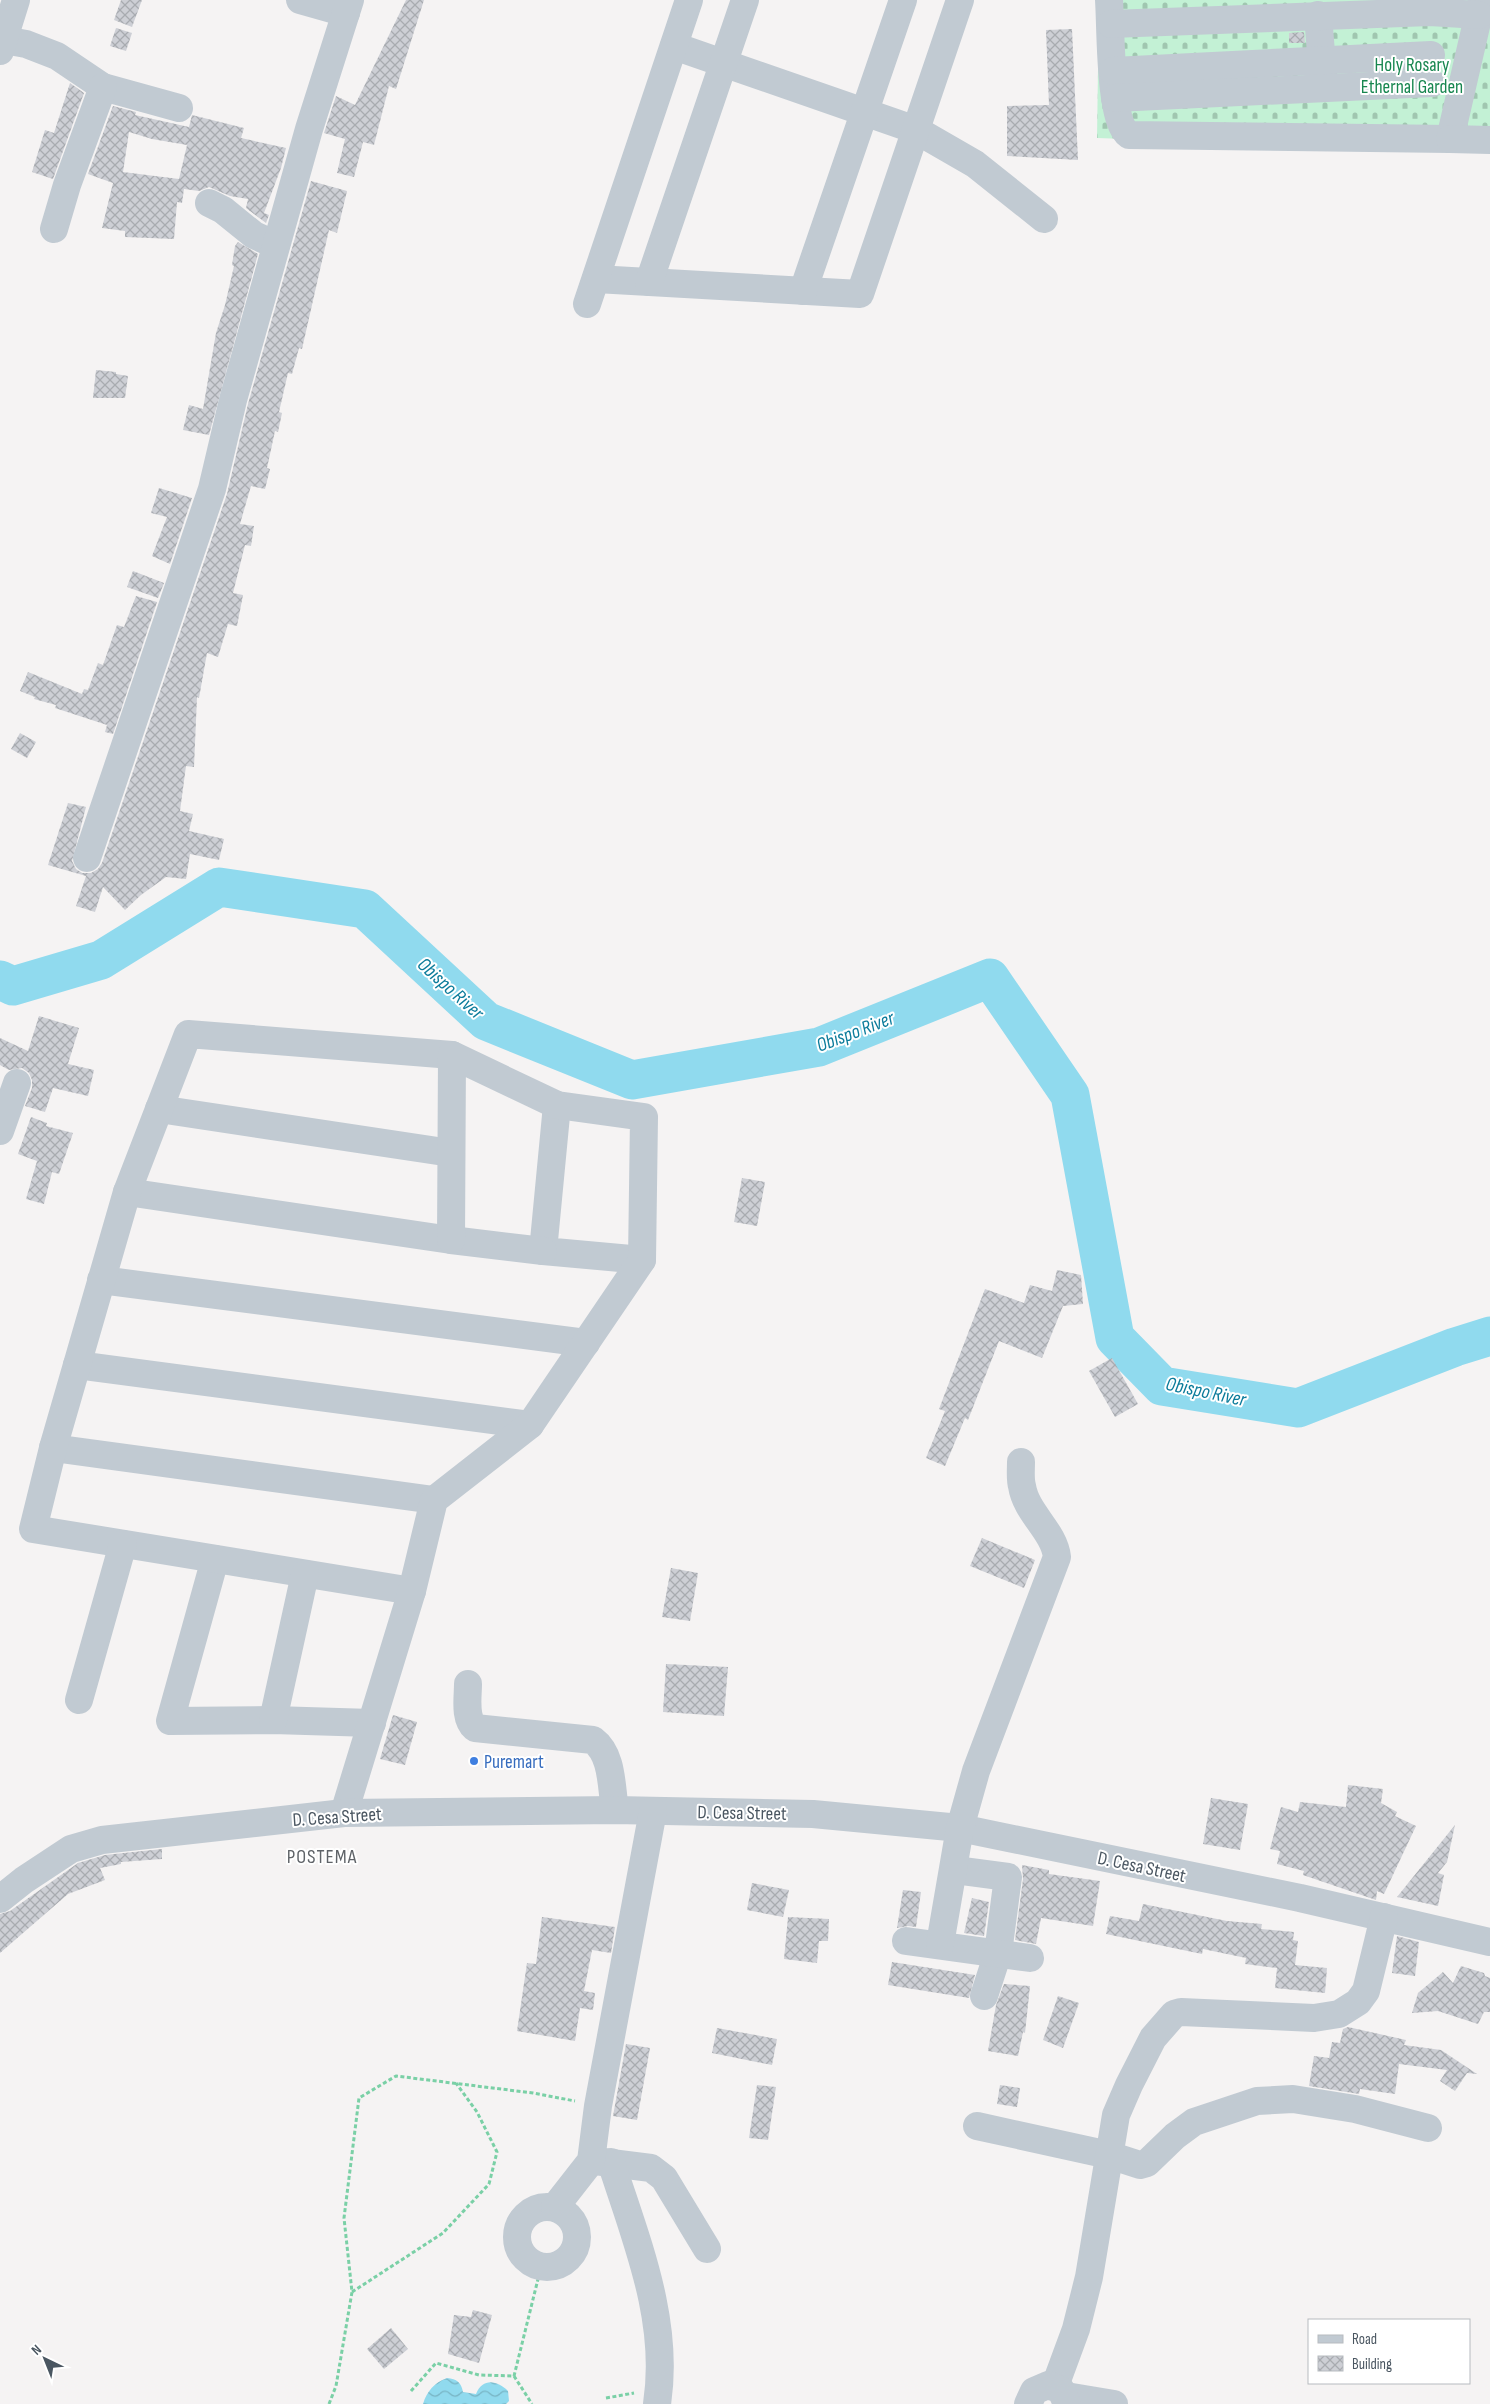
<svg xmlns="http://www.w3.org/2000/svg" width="1490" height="2404" viewBox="0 0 1490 2404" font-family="'Sofia Sans Condensed',sans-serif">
  <defs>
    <pattern id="cemetery-stones" width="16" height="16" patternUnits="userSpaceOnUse" patternTransform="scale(1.25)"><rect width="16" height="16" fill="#c3f1d5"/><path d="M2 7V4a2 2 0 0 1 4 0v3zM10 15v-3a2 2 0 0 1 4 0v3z" fill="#a0c6b0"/></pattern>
    <pattern id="water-waves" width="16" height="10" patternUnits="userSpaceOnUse" patternTransform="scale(1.25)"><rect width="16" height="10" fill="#90daee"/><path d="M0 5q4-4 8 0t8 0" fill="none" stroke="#78b4c4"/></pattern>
    <pattern id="building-cross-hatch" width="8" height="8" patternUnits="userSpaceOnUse" patternTransform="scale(1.25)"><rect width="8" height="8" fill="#cdcfd5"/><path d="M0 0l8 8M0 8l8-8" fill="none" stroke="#a8abb0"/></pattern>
  </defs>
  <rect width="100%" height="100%" fill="#f5f3f3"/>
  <!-- cemetery -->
  <path fill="url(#cemetery-stones)" d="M 1099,0 L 1490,0 L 1490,152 L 1097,138 Z"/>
  <!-- water -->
  <path fill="url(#water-waves)" d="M 447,2378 C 457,2379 461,2382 463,2392 L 476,2394 C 483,2377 498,2381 508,2391 L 509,2401 L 506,2404 L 423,2404 C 427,2391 434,2383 447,2378 Z"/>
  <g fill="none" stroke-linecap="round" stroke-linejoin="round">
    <!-- river -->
    <path stroke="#90daee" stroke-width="39" d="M 0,980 L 13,986 L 101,960 L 219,887 L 365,909 L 486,1021 L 632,1080 L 819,1047 L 990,978 L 1070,1095 L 1115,1338 L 1162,1386 L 1298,1408 L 1455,1347 L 1490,1336"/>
  </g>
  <!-- building -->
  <g fill="url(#building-cross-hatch)" fill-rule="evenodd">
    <path d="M 121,0 L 142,0 L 132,27 L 114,20 Z"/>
    <path d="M 406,0 L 424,0 L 396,89 L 389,86 L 374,145 L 363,142 L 354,177 L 337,173 L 345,139 L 324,133 L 336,96 L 355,105 Z"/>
    <path d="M 116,28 L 132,33 L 126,51 L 110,46 Z"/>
    <path d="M 1072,29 L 1078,160 L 1007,156 L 1007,106 L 1049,105 L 1046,30 Z"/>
    <path d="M 1304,32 L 1305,43 L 1289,43 L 1289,33 Z"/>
    <path d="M 70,83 L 84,93 L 53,179 L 32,172 L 45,130 L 54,133 Z"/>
    <path d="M 113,106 L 136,112 L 135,115 L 189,127 L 192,115 L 244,128 L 241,138 L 286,148 L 281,168 L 264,213 L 269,215 L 266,223 L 246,208 L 248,199 L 230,196 L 209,187 L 199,191 L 184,189 L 182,203 L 177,202 L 174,239 L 125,237 L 125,231 L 102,228 L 113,183 L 88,174 ZM 129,132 L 152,139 L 187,145 L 179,179 L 123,172 Z"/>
    <path d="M 311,181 L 347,191 L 337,233 L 329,230 L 302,349 L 299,348 L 292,374 L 288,373 L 279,412 L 282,413 L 278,432 L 275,431 L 267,468 L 270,469 L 265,489 L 251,486 L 240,524 L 254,526 L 251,546 L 245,545 L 233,593 L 243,595 L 237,626 L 228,624 L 218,657 L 207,653 L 199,698 L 197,697 L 194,767 L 186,766 L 180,811 L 193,814 L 189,831 L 224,839 L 219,860 L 190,854 L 186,879 L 166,877 L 141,895 L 125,910 L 103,887 L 95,912 L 76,906 L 86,876 L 48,865 L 68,803 L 86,807 L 72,861 L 76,869 L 82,873 L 91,873 L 98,869 L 102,863 L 227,494 L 248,404 Z"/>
    <path d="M 238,242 L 258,254 L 209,435 L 183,430 L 189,405 L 203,409 L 216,333 L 225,305 L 234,266 L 232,265 L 235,246 Z"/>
    <path d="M 96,370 L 116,372 L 116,374 L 128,376 L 125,398 L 93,398 Z"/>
    <path d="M 159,488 L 192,498 L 170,564 L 152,556 L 167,517 L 151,513 Z"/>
    <path d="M 133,571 L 164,583 L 158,598 L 127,587 Z"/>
    <path d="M 136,596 L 157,602 L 113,734 L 105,732 L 107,725 L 55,708 L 56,705 L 34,699 L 35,697 L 20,691 L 28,672 L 82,694 L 84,689 L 88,690 L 98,663 L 103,665 L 117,625 L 124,627 Z"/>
    <path d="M 20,733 L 36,742 L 27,758 L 11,749 Z"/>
    <path d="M 39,1016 L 79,1028 L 68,1064 L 94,1070 L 88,1096 L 53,1088 L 45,1112 L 25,1106 L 32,1088 L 32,1080 L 29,1073 L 22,1068 L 9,1070 L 0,1065 L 0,1038 L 28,1051 Z"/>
    <path d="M 31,1117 L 47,1123 L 46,1126 L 73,1133 L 59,1174 L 52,1172 L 44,1204 L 26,1199 L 37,1161 L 18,1154 Z"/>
    <path d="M 742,1178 L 765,1182 L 757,1226 L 734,1222 Z"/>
    <path d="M 1057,1270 L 1081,1275 L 1083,1304 L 1063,1306 L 1042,1358 L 999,1341 L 968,1420 L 965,1418 L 945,1466 L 926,1458 L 945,1411 L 939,1409 L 985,1289 L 1024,1303 L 1030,1285 L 1052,1291 Z"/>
    <path d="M 1112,1358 L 1138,1404 L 1115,1417 L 1089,1371 Z"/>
    <path d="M 982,1538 L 1035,1560 L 1024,1588 L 970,1566 Z"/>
    <path d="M 671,1568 L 698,1573 L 690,1621 L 662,1617 Z"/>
    <path d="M 666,1664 L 728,1667 L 724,1716 L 663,1712 Z"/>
    <path d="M 393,1715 L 417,1722 L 405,1765 L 380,1759 Z"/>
    <path d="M 1348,1785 L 1383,1789 L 1381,1803 L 1397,1812 L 1395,1816 L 1416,1826 L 1384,1894 L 1377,1891 L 1376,1900 L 1303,1875 L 1304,1871 L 1277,1864 L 1280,1851 L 1270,1849 L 1281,1807 L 1298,1812 L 1300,1802 L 1346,1807 Z"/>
    <path d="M 1211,1798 L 1248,1804 L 1240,1850 L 1203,1844 Z"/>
    <path d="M 1455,1825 L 1447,1862 L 1438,1873 L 1444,1875 L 1438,1906 L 1397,1897 Z"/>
    <path d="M 162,1849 L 162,1859 L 121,1862 L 121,1864 L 100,1868 L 105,1880 L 68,1894 L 0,1953 L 0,1914 L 10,1911 L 78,1863 L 105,1855 Z"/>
    <path d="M 1022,1865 L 1049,1870 L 1049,1874 L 1100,1881 L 1093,1926 L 1041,1918 L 1036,1944 L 1015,1940 L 1023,1879 Z"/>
    <path d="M 752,1883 L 789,1890 L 783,1917 L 747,1910 Z"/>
    <path d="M 903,1890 L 921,1892 L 916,1927 L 908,1926 L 897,1928 Z"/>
    <path d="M 972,1898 L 989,1902 L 984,1936 L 964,1933 Z"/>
    <path d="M 1143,1904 L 1227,1921 L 1262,1924 L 1261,1929 L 1294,1932 L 1293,1940 L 1298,1941 L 1295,1965 L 1327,1968 L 1325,1993 L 1275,1988 L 1277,1968 L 1245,1964 L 1246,1958 L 1203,1949 L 1202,1954 L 1106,1934 L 1110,1916 L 1139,1921 Z"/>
    <path d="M 542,1917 L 615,1927 L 611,1953 L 592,1950 L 584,1991 L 595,1993 L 593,2010 L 580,2008 L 575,2041 L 517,2031 L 527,1963 L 536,1964 Z"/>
    <path d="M 788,1917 L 829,1919 L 828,1941 L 819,1941 L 817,1963 L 784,1959 Z"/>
    <path d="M 1397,1936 L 1419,1942 L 1415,1976 L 1392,1973 Z"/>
    <path d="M 892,1962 L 975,1975 L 969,1998 L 888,1985 Z"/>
    <path d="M 1461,1966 L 1484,1973 L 1485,1976 L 1490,1978 L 1490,2012 L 1484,2012 L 1478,2024 L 1438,2011 L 1412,2013 L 1418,1993 L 1443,1972 L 1453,1983 Z"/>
    <path d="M 1004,1984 L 1030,1986 L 1025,2033 L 1023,2032 L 1018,2056 L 988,2051 L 996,2005 Z"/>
    <path d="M 1058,1996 L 1079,2003 L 1063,2048 L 1043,2040 Z"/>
    <path d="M 1348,2027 L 1406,2040 L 1404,2045 L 1441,2050 L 1477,2074 L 1467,2073 L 1455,2091 L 1440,2081 L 1447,2070 L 1399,2064 L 1395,2094 L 1360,2089 L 1359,2094 L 1309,2086 L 1314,2056 L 1329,2058 L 1332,2042 L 1340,2043 L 1343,2029 Z"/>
    <path d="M 717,2028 L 777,2039 L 772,2065 L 712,2053 Z"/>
    <path d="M 626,2044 L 650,2048 L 637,2120 L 613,2116 Z"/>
    <path d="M 757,2085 L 776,2087 L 768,2140 L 749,2138 Z"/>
    <path d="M 1000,2085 L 1020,2088 L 1017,2107 L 997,2104 Z"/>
    <path d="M 473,2310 L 492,2315 L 479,2363 L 448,2354 L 454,2315 L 471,2317 Z"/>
    <path d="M 391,2328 L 408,2349 L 384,2369 L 367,2349 Z"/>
  </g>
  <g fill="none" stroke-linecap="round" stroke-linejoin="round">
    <!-- path -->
    <g stroke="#7ad0a6" stroke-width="3" stroke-dasharray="4 2.5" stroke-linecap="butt">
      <path d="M 352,2292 L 443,2233 L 489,2184 L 497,2152 L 477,2112 L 456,2083"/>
      <path d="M 514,2376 L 532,2404"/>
      <path d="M 411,2391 L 436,2363 L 479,2375 L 514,2376 L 541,2267"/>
      <path d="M 606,2398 L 634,2393"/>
      <path d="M 329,2404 L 336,2386 L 352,2292 L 344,2218 L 359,2098 L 396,2076 L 533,2093 L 575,2101"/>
    </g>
    <!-- minor -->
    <g stroke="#c1cad2" stroke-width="28">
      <path d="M 300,0 L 346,13"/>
      <path d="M 1109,0 C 1111,26 1109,122 1129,135 L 1450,139 L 1482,0"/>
      <path d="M 1318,15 L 1323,78"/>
      <path d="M 1111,24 L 1430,12 L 1479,15"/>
      <path d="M 4,40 L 26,44 L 57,56 L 103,87 L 179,108"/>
      <path d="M 674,46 L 916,130 L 975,164 L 1044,219"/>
      <path d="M 0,51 L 16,0"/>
      <path d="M 1113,71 L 1431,55"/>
      <path d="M 1115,98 L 1432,83"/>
      <path d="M 1450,139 L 1490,140"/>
      <path d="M 209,203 L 223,210 L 254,235 L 276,245"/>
      <path d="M 54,229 L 67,185 L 103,87"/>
      <path d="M 596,279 L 860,294 L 960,0"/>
      <path d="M 649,282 L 745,0"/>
      <path d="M 803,291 L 903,0"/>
      <path d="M 587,304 L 689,0"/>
      <path d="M 87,858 L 212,489 L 233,400 L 309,129 L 350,0"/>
      <path d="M 557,1105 L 543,1251 L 642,1260"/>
      <path d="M 159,1109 L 451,1153"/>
      <path d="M 0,1131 L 17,1083"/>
      <path d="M 127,1192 L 451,1240 L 543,1251"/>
      <path d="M 101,1280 L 586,1343"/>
      <path d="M 77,1365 L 530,1425"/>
      <path d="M 53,1448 L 434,1500"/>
      <path d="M 215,1559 L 170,1721 L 273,1720 L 372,1723"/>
      <path d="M 412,1591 L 33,1529 L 53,1448 L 127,1192 L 188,1034 L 452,1055"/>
      <path d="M 468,1684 C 468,1698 464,1718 475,1728 L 593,1740 C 613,1755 611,1786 615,1810"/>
      <path d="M 79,1700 L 123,1544"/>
      <path d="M 273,1720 L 305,1574"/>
      <path d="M 344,1813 L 412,1591 L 434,1500 L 530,1425 L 642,1260 L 644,1117 L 557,1105 L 452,1055 L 451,1240"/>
      <path d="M 955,1870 L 1008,1877 L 998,1953 L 984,1996"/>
      <path d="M 0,1899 L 24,1880 L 71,1849 L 102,1840 L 344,1813 L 615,1810 L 813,1814 L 960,1828 L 1300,1898 L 1490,1942"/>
      <path d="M 906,1941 L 1030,1958"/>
      <path d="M 940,1944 L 960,1828 L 976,1771 L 1057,1557 C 1054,1531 1026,1513 1022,1486 C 1020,1479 1021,1470 1021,1462"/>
      <path d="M 977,2126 L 1109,2155 L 1140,2165 L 1147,2163 L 1175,2136 L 1194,2122 L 1257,2101 L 1293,2099 L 1355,2109 L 1428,2128"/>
      <path d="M 595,2161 L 651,2168 L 664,2178 L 707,2249"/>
      <path d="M 611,2162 C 636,2240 670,2320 657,2404"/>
      <circle cx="547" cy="2237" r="30"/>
      <path d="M 555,2207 L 591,2161 L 598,2106 L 653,1811"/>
      <path d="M 1055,2386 L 1076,2329 L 1089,2277 L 1116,2115 L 1129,2085 L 1153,2038 L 1174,2014 L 1181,2012 L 1314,2018 L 1339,2014 L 1358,2002 L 1366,1991 L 1384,1917"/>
      <path d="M 1066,2396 L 1114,2404"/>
      <path d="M 1028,2404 L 1034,2391 L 1048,2385 L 1061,2390 L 1067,2404"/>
    </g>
  </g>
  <!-- markers -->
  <circle fill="#3f7fe0" stroke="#fff" stroke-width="2" cx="474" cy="1761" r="5"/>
  <g text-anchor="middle" stroke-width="4" stroke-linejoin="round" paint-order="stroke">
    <!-- park labels -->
    <g font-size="19" fill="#17864f" stroke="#fff">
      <text x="1412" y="71">Holy Rosary<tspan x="1412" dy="22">Ethernal Garden</tspan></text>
    </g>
    <!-- shop labels -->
    <g font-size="19" fill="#366cbe" stroke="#fff" text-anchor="start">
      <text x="484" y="1768">Puremart</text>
    </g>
    <!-- street labels -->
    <g font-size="19" fill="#4a5661" stroke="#fff">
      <text transform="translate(742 1812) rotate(1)" y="7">D. Cesa Street</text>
      <text transform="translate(337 1816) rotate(-4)" y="7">D. Cesa Street</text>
      <text transform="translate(1142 1866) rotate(12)" y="7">D. Cesa Street</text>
    </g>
    <!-- water labels -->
    <g font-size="20" font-style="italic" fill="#0c7c9b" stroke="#fff">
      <text transform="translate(451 988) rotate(42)" y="7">Obispo River</text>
      <text transform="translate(855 1031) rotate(-21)" y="7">Obispo River</text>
      <text transform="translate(1206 1391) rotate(12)" y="7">Obispo River</text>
    </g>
    <!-- neighbourhood labels -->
    <g font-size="20" letter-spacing="1" fill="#5f6368" stroke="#fff">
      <text x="322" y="1863">POSTEMA</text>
    </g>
  </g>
  <!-- legend -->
  <rect x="1308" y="2319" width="162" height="65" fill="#ffffff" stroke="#b7bbc0"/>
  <rect x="1318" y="2335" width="25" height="8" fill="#c1cad2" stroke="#b7bbc0"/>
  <text x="1352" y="2344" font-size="15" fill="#4a5661">Road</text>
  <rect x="1318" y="2356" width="25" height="15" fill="url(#building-cross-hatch)" stroke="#b7bbc0"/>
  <text x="1352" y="2369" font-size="15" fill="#4a5661">Building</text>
  <!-- north arrow -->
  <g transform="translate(45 2359) rotate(317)" stroke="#ffffff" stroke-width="4" paint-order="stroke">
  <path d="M0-4L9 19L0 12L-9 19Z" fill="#4a5661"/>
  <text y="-8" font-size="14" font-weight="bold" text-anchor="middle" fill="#4a5661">N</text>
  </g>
</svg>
